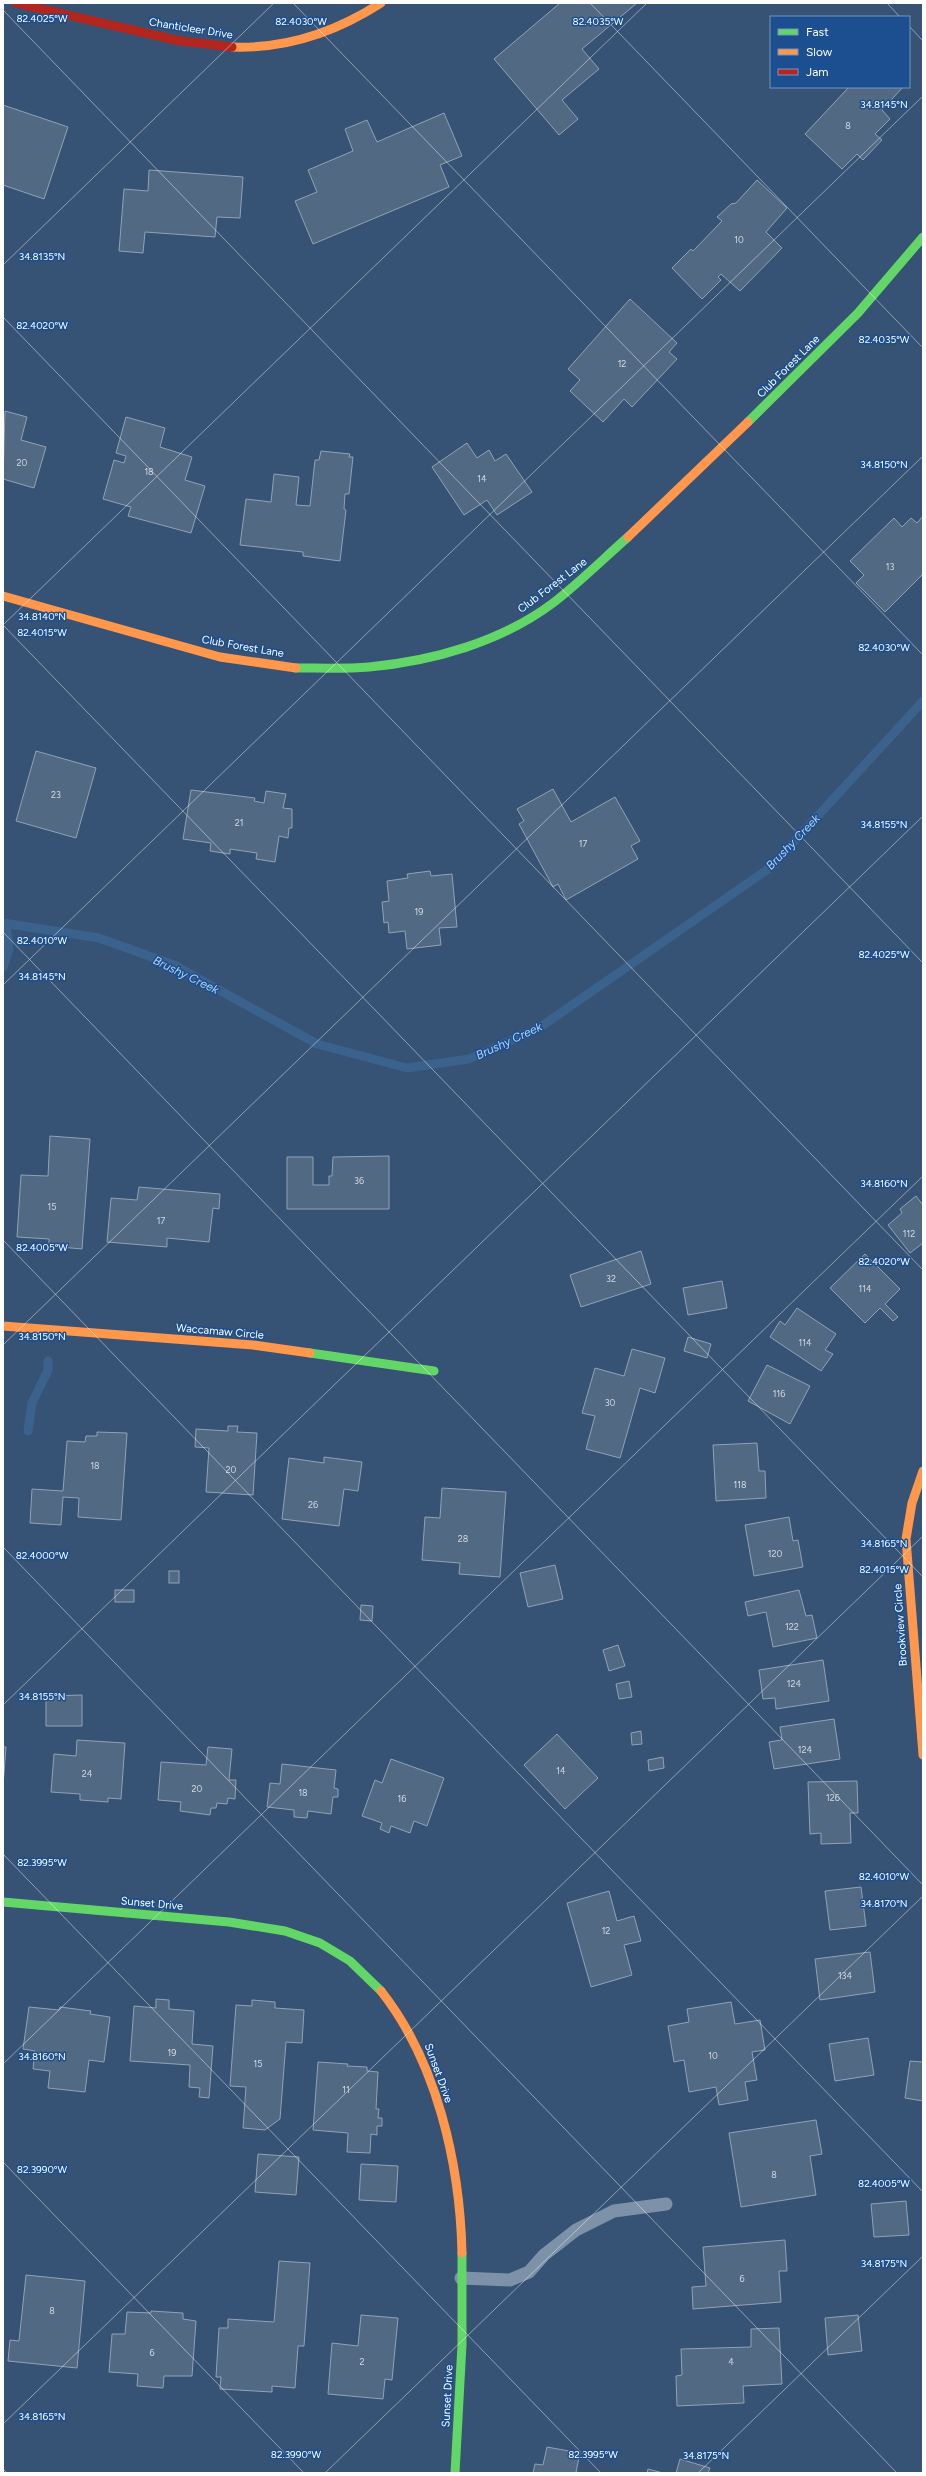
<svg xmlns="http://www.w3.org/2000/svg" width="926" height="2476" viewBox="0 0 926 2476" font-family="Figtree,sans-serif">
  <rect width="100%" height="100%" fill="#365274"/>
  <g fill="none" stroke-linecap="round" stroke-linejoin="round">
    <!-- stream -->
    <g stroke="#3b618d" stroke-width="9">
      <path d="M 3,923 L 99,938 L 174,965 L 317,1044 L 407,1068 L 469,1059 L 539,1028 L 771,867 L 923,701"/>
      <path d="M 3,967 L 9,949 L 6,924"/>
      <path d="M 28,1431 L 32,1403 L 48,1370 L 48,1361"/>
    </g>
  </g>
  <!-- building -->
  <g fill="#526984" stroke="#92a2b6">
    <path d="M 560,3 L 637,3 L 582,49 L 599,69 L 562,100 L 578,119 L 559,135 L 494,59 Z"/>
    <path d="M 849,87 L 903,87 L 882,110 L 890,119 L 875,134 L 882,140 L 863,160 L 857,154 L 842,169 L 805,134 Z"/>
    <path d="M 3,105 L 68,127 L 44,199 L 3,185 Z"/>
    <path d="M 444,113 L 462,156 L 440,165 L 449,187 L 313,244 L 295,201 L 317,192 L 308,170 L 353,151 L 345,129 L 367,120 L 377,142 Z"/>
    <path d="M 149,170 L 243,177 L 240,218 L 217,217 L 215,237 L 145,232 L 143,253 L 119,251 L 124,189 L 148,191 Z"/>
    <path d="M 757,180 L 787,208 L 766,232 L 782,248 L 740,291 L 721,274 L 718,277 L 721,280 L 702,299 L 672,268 L 691,249 L 693,251 L 722,221 L 717,217 L 731,204 L 736,203 Z"/>
    <path d="M 630,299 L 677,343 L 669,352 L 677,359 L 632,407 L 624,399 L 603,422 L 570,391 L 580,380 L 568,369 Z"/>
    <path d="M 5,411 L 27,417 L 21,440 L 46,447 L 34,488 L 3,479 Z"/>
    <path d="M 126,417 L 165,428 L 160,447 L 192,457 L 185,480 L 205,486 L 191,533 L 128,516 L 131,507 L 103,499 L 114,460 L 124,463 L 126,456 L 116,453 Z"/>
    <path d="M 467,443 L 477,458 L 489,450 L 495,461 L 506,454 L 532,492 L 497,515 L 487,500 L 464,515 L 432,467 Z"/>
    <path d="M 321,451 L 350,454 L 349,457 L 353,457 L 349,494 L 345,494 L 344,509 L 346,510 L 340,561 L 303,556 L 303,552 L 240,545 L 246,499 L 271,502 L 274,474 L 299,477 L 296,505 L 310,506 L 315,460 L 319,460 Z"/>
    <path d="M 923,516 L 923,574 L 885,612 L 856,583 L 864,575 L 850,561 L 894,518 L 902,527 L 911,518 L 917,523 Z"/>
    <path d="M 36,751 L 96,768 L 76,838 L 16,821 Z"/>
    <path d="M 553,789 L 571,822 L 615,797 L 640,841 L 631,846 L 638,859 L 566,900 L 558,884 L 553,887 L 519,824 L 524,821 L 517,809 Z"/>
    <path d="M 191,790 L 255,798 L 254,801 L 264,803 L 266,791 L 286,794 L 283,808 L 292,809 L 292,828 L 289,828 L 288,838 L 279,836 L 275,862 L 256,859 L 257,853 L 230,849 L 230,854 L 210,851 L 211,843 L 183,839 Z"/>
    <path d="M 430,871 L 431,876 L 452,874 L 457,927 L 439,928 L 441,945 L 407,949 L 405,931 L 389,933 L 388,922 L 384,923 L 382,902 L 389,901 L 387,881 L 408,878 L 407,874 Z"/>
    <path d="M 50,1136 L 90,1139 L 82,1249 L 49,1246 L 49,1239 L 17,1237 L 21,1175 L 48,1176 Z"/>
    <path d="M 389,1156 L 389,1209 L 287,1209 L 287,1157 L 313,1157 L 313,1185 L 329,1185 L 329,1176 L 332,1176 L 333,1157 Z"/>
    <path d="M 139,1187 L 220,1194 L 219,1209 L 213,1208 L 209,1242 L 167,1238 L 167,1247 L 107,1242 L 111,1198 L 137,1200 Z"/>
    <path d="M 916,1196 L 923,1205 L 923,1243 L 910,1253 L 888,1225 L 902,1213 L 900,1209 Z"/>
    <path d="M 641,1251 L 651,1284 L 581,1307 L 570,1275 Z"/>
    <path d="M 865,1254 L 900,1289 L 885,1304 L 898,1317 L 893,1321 L 880,1308 L 865,1323 L 830,1288 Z"/>
    <path d="M 722,1281 L 727,1308 L 688,1315 L 683,1288 Z"/>
    <path d="M 797,1308 L 836,1334 L 825,1350 L 833,1354 L 821,1371 L 770,1337 L 780,1321 L 785,1325 Z"/>
    <path d="M 688,1337 L 711,1344 L 707,1358 L 684,1351 Z"/>
    <path d="M 632,1349 L 665,1358 L 655,1393 L 640,1388 L 620,1458 L 586,1449 L 595,1416 L 582,1413 L 595,1368 L 624,1376 Z"/>
    <path d="M 767,1365 L 810,1386 L 790,1424 L 748,1401 Z"/>
    <path d="M 228,1426 L 238,1426 L 237,1432 L 257,1433 L 253,1495 L 206,1492 L 209,1448 L 195,1447 L 196,1429 L 228,1431 Z"/>
    <path d="M 97,1432 L 127,1433 L 121,1520 L 78,1517 L 79,1498 L 63,1497 L 61,1525 L 30,1523 L 32,1489 L 63,1491 L 67,1441 L 85,1442 L 86,1436 L 97,1436 Z"/>
    <path d="M 757,1443 L 759,1471 L 765,1471 L 766,1498 L 716,1501 L 713,1445 Z"/>
    <path d="M 324,1457 L 362,1462 L 358,1491 L 344,1489 L 339,1526 L 282,1519 L 289,1458 L 324,1463 Z"/>
    <path d="M 442,1488 L 506,1492 L 500,1577 L 459,1574 L 460,1563 L 422,1560 L 425,1517 L 440,1518 Z"/>
    <path d="M 789,1517 L 793,1541 L 798,1540 L 803,1567 L 754,1576 L 745,1525 Z"/>
    <path d="M 555,1565 L 563,1599 L 528,1607 L 520,1573 Z"/>
    <rect x="169" y="1571" width="10" height="12"/>
    <rect x="115" y="1590" width="19" height="12"/>
    <path d="M 799,1590 L 806,1616 L 812,1615 L 817,1638 L 773,1647 L 766,1612 L 748,1616 L 745,1602 Z"/>
    <path d="M 361,1605 L 373,1606 L 372,1621 L 360,1620 Z"/>
    <path d="M 618,1645 L 625,1666 L 609,1671 L 603,1650 Z"/>
    <path d="M 823,1660 L 829,1701 L 776,1709 L 775,1698 L 763,1699 L 759,1670 Z"/>
    <path d="M 629,1681 L 632,1697 L 619,1699 L 616,1684 Z"/>
    <path d="M 82,1695 L 82,1726 L 46,1726 L 46,1696 Z"/>
    <path d="M 834,1719 L 840,1759 L 774,1769 L 769,1742 L 782,1740 L 780,1727 Z"/>
    <path d="M 641,1731 L 642,1744 L 632,1745 L 631,1733 Z"/>
    <path d="M 557,1734 L 598,1778 L 565,1809 L 524,1765 Z"/>
    <path d="M 77,1740 L 125,1743 L 121,1799 L 108,1798 L 108,1802 L 80,1800 L 80,1794 L 51,1792 L 54,1754 L 76,1756 Z"/>
    <path d="M 3,1747 L 6,1747 L 3,1786 Z"/>
    <path d="M 208,1747 L 232,1749 L 229,1780 L 236,1780 L 235,1799 L 228,1798 L 227,1804 L 217,1803 L 216,1808 L 211,1808 L 210,1815 L 180,1811 L 181,1802 L 158,1800 L 161,1762 L 206,1765 Z"/>
    <path d="M 663,1757 L 664,1768 L 649,1771 L 648,1760 Z"/>
    <path d="M 391,1759 L 444,1778 L 427,1826 L 414,1821 L 410,1833 L 391,1826 L 389,1833 L 380,1829 L 382,1823 L 362,1816 L 375,1780 L 382,1783 Z"/>
    <path d="M 282,1764 L 336,1770 L 334,1788 L 338,1789 L 338,1797 L 333,1797 L 331,1814 L 308,1811 L 307,1818 L 294,1817 L 294,1810 L 267,1807 L 270,1783 L 280,1784 Z"/>
    <path d="M 857,1781 L 858,1813 L 850,1813 L 851,1843 L 821,1844 L 821,1833 L 810,1834 L 808,1782 Z"/>
    <path d="M 861,1887 L 866,1926 L 830,1930 L 825,1891 Z"/>
    <path d="M 609,1891 L 617,1921 L 634,1916 L 641,1941 L 624,1945 L 632,1975 L 591,1987 L 567,1903 Z"/>
    <path d="M 870,1952 L 875,1992 L 820,2000 L 815,1959 Z"/>
    <path d="M 156,1999 L 169,2000 L 169,2009 L 194,2011 L 192,2044 L 213,2046 L 209,2098 L 199,2097 L 200,2088 L 189,2087 L 190,2065 L 130,2061 L 134,2006 L 156,2008 Z"/>
    <path d="M 252,2000 L 275,2002 L 275,2008 L 304,2010 L 302,2043 L 286,2042 L 280,2119 L 265,2130 L 243,2128 L 246,2087 L 230,2086 L 236,2005 L 252,2006 Z"/>
    <path d="M 731,2002 L 735,2024 L 760,2020 L 765,2050 L 752,2052 L 757,2080 L 745,2082 L 748,2100 L 719,2105 L 716,2087 L 689,2092 L 684,2060 L 674,2062 L 668,2026 L 689,2022 L 687,2009 Z"/>
    <path d="M 29,2007 L 59,2010 L 60,2007 L 91,2011 L 90,2014 L 110,2017 L 104,2062 L 89,2060 L 85,2092 L 48,2088 L 50,2071 L 33,2069 L 35,2051 L 23,2049 Z"/>
    <path d="M 868,2038 L 874,2075 L 835,2081 L 829,2044 Z"/>
    <path d="M 910,2061 L 923,2062 L 923,2101 L 905,2098 Z"/>
    <path d="M 318,2062 L 348,2064 L 347,2066 L 367,2067 L 367,2071 L 378,2072 L 376,2109 L 379,2109 L 378,2118 L 382,2118 L 382,2126 L 377,2126 L 377,2135 L 371,2134 L 370,2153 L 347,2152 L 348,2133 L 313,2130 Z"/>
    <path d="M 816,2120 L 822,2154 L 810,2156 L 816,2195 L 741,2207 L 729,2133 Z"/>
    <path d="M 258,2154 L 299,2157 L 296,2195 L 255,2192 Z"/>
    <path d="M 361,2164 L 398,2166 L 396,2202 L 359,2200 Z"/>
    <path d="M 906,2201 L 909,2235 L 874,2237 L 871,2204 Z"/>
    <path d="M 785,2240 L 787,2271 L 779,2271 L 781,2302 L 693,2309 L 692,2287 L 706,2286 L 703,2247 Z"/>
    <path d="M 279,2261 L 310,2263 L 304,2346 L 298,2346 L 295,2388 L 272,2386 L 272,2392 L 220,2389 L 221,2377 L 216,2377 L 219,2328 L 228,2328 L 228,2319 L 274,2322 Z"/>
    <path d="M 26,2275 L 85,2281 L 77,2368 L 8,2361 L 10,2340 L 19,2341 Z"/>
    <path d="M 151,2311 L 183,2313 L 183,2319 L 196,2321 L 192,2376 L 164,2376 L 163,2388 L 137,2386 L 138,2374 L 109,2372 L 112,2334 L 125,2334 L 127,2312 L 151,2313 Z"/>
    <path d="M 361,2315 L 398,2318 L 392,2380 L 385,2379 L 383,2399 L 328,2394 L 332,2343 L 358,2346 Z"/>
    <path d="M 858,2315 L 862,2351 L 828,2355 L 825,2318 Z"/>
    <path d="M 779,2328 L 782,2384 L 743,2386 L 744,2403 L 677,2406 L 676,2376 L 682,2375 L 681,2349 L 751,2347 L 751,2329 Z"/>
    <path d="M 547,2447 L 580,2453 L 576,2472 L 582,2473 L 533,2473 L 535,2464 L 543,2465 Z"/>
    <path d="M 680,2459 L 710,2468 L 708,2473 L 676,2473 Z"/>
    <path d="M 648,2469 L 663,2473 L 647,2473 Z"/>
  </g>
  <g fill="none" stroke-linecap="round" stroke-linejoin="round">
    <!-- lane -->
    <path stroke="#7d92a8" stroke-width="13" d="M 461,2278 L 510,2280 L 529,2272 L 544,2255 L 576,2230 L 614,2211 L 666,2204"/>
    <!-- fast -->
    <g stroke="#63d668" stroke-width="9">
      <path d="M 748,422 L 858,313 L 923,237"/>
      <path d="M 296,668 C 320,668 345,669 369,667 C 433,661 501,642 553,603 C 579,583 603,559 628,537"/>
      <path d="M 310,1353 L 434,1371"/>
      <path d="M 3,1902 L 229,1922 L 285,1931 L 320,1943 L 350,1961 L 381,1991"/>
      <path d="M 455,2473 L 462,2345 L 462,2253"/>
    </g>
    <!-- slow -->
    <g stroke="#ff974d" stroke-width="9">
      <path d="M 232,47 C 286,49 336,32 381,3"/>
      <path d="M 628,537 L 748,422"/>
      <path d="M 3,596 L 220,657 L 296,668"/>
      <path d="M 3,1326 L 253,1345 L 310,1353"/>
      <path d="M 923,1471 L 912,1503 L 906,1539 L 923,1755"/>
      <path d="M 381,1991 C 437,2062 460,2164 462,2253"/>
    </g>
    <!-- jam -->
    <path stroke="#b3261e" stroke-width="9" d="M 16,3 L 180,41 L 232,47"/>
  </g>
  <!-- ticks -->
  <path fill="none" stroke="#fff" stroke-width="1" stroke-opacity="0.45" d="M 293,3 L 923,655M 590,3 L 923,348M 887,3 L 900,17M 3,10 L 923,963M 909,26 L 923,41M 3,265 L 274,3M 3,317 L 923,1270M 3,625 L 923,1577M 3,625 L 647,3M 3,932 L 923,1885M 3,985 L 923,96M 3,1240 L 923,2192M 3,1345 L 923,456M 3,1547 L 897,2473M 3,1705 L 923,816M 3,1854 L 601,2473M 3,2064 L 923,1176M 3,2162 L 304,2473M 3,2424 L 923,1536M 3,2469 L 7,2473M 325,2473 L 923,1896M 698,2473 L 923,2256"/>
  <g text-anchor="middle" stroke-width="3" stroke-linejoin="round" paint-order="stroke">
    <!-- number labels -->
    <g font-size="9" fill="#d4dae0">
      <text x="848" y="129">8</text>
      <text x="739" y="243">10</text>
      <text x="622" y="367">12</text>
      <text x="22" y="466">20</text>
      <text x="149" y="475">18</text>
      <text x="482" y="482">14</text>
      <text x="890" y="570">13</text>
      <text x="56" y="798">23</text>
      <text x="239" y="826">21</text>
      <text x="583" y="847">17</text>
      <text x="419" y="915">19</text>
      <text x="359" y="1184">36</text>
      <text x="52" y="1210">15</text>
      <text x="161" y="1224">17</text>
      <text x="909" y="1237">112</text>
      <text x="611" y="1282">32</text>
      <text x="865" y="1292">114</text>
      <text x="805" y="1346">114</text>
      <text x="779" y="1397">116</text>
      <text x="610" y="1406">30</text>
      <text x="95" y="1469">18</text>
      <text x="231" y="1473">20</text>
      <text x="740" y="1488">118</text>
      <text x="313" y="1508">26</text>
      <text x="463" y="1542">28</text>
      <text x="775" y="1557">120</text>
      <text x="792" y="1630">122</text>
      <text x="794" y="1687">124</text>
      <text x="805" y="1753">124</text>
      <text x="561" y="1774">14</text>
      <text x="87" y="1777">24</text>
      <text x="197" y="1792">20</text>
      <text x="303" y="1796">18</text>
      <text x="833" y="1801">126</text>
      <text x="402" y="1802">16</text>
      <text x="606" y="1934">12</text>
      <text x="845" y="1979">134</text>
      <text x="172" y="2056">19</text>
      <text x="713" y="2059">10</text>
      <text x="258" y="2067">15</text>
      <text x="346" y="2093">11</text>
      <text x="774" y="2178">8</text>
      <text x="742" y="2282">6</text>
      <text x="52" y="2314">8</text>
      <text x="152" y="2356">6</text>
      <text x="362" y="2365">2</text>
      <text x="731" y="2365">4</text>
    </g>
    <!-- street labels -->
    <g font-size="11" fill="#fff" stroke="#1b4f8f">
      <text transform="translate(191 28) rotate(9)" y="4">Chanticleer Drive</text>
      <text transform="translate(788 366) rotate(-45)" y="4">Club Forest Lane</text>
      <text transform="translate(552 585) rotate(-37)" y="4">Club Forest Lane</text>
      <text transform="translate(243 646) rotate(10)" y="4">Club Forest Lane</text>
      <text transform="translate(220 1331) rotate(5)" y="4">Waccamaw Circle</text>
      <text transform="translate(900 1625) rotate(-94)" y="4">Brookview Circle</text>
      <text transform="translate(152 1903) rotate(5)" y="4">Sunset Drive</text>
      <text transform="translate(439 2073) rotate(70)" y="4">Sunset Drive</text>
      <text transform="translate(447 2396) rotate(-87)" y="4">Sunset Drive</text>
    </g>
    <!-- water labels -->
    <g font-size="12" font-style="italic" fill="#b5d3f5" stroke="#1b4f8f">
      <text transform="translate(793 842) rotate(-46)" y="4">Brushy Creek</text>
      <text transform="translate(186 975) rotate(26)" y="4">Brushy Creek</text>
      <text transform="translate(509 1041) rotate(-25)" y="4">Brushy Creek</text>
    </g>
  </g>
  <g font-size="10" text-anchor="middle" fill="#fff" stroke="#1b4f8f" stroke-width="3" stroke-linejoin="round" paint-order="stroke">
    <text x="42" y="22">82.4025°W</text>
    <text x="301" y="25">82.4030°W</text>
    <text x="598" y="25">82.4035°W</text>
    <text x="884" y="108">34.8145°N</text>
    <text x="42" y="260">34.8135°N</text>
    <text x="42" y="329">82.4020°W</text>
    <text x="884" y="343">82.4035°W</text>
    <text x="884" y="468">34.8150°N</text>
    <text x="42" y="620">34.8140°N</text>
    <text x="42" y="636">82.4015°W</text>
    <text x="884" y="651">82.4030°W</text>
    <text x="884" y="828">34.8155°N</text>
    <text x="42" y="944">82.4010°W</text>
    <text x="884" y="958">82.4025°W</text>
    <text x="42" y="980">34.8145°N</text>
    <text x="884" y="1187">34.8160°N</text>
    <text x="42" y="1251">82.4005°W</text>
    <text x="884" y="1265">82.4020°W</text>
    <text x="42" y="1340">34.8150°N</text>
    <text x="884" y="1547">34.8165°N</text>
    <text x="42" y="1559">82.4000°W</text>
    <text x="884" y="1573">82.4015°W</text>
    <text x="42" y="1700">34.8155°N</text>
    <text x="42" y="1866">82.3995°W</text>
    <text x="884" y="1880">82.4010°W</text>
    <text x="884" y="1907">34.8170°N</text>
    <text x="42" y="2060">34.8160°N</text>
    <text x="42" y="2173">82.3990°W</text>
    <text x="884" y="2187">82.4005°W</text>
    <text x="884" y="2267">34.8175°N</text>
    <text x="42" y="2420">34.8165°N</text>
    <text x="296" y="2458">82.3990°W</text>
    <text x="593" y="2458">82.3995°W</text>
    <text x="706" y="2459">34.8175°N</text>
  </g>
  <!-- border -->
  <rect width="926" height="2476" fill="none" stroke="#ffffff" stroke-width="8"/>
  <!-- legend -->
  <rect x="770" y="16" width="140" height="72" fill="#1b4f8f" stroke="#7695bc"/>
  <rect x="778" y="29" width="20" height="6" fill="#63d668" stroke="#7695bc"/>
  <text x="806" y="36" font-size="12" fill="#ffffff">Fast</text>
  <rect x="778" y="49" width="20" height="6" fill="#ff974d" stroke="#7695bc"/>
  <text x="806" y="56" font-size="12" fill="#ffffff">Slow</text>
  <rect x="778" y="69" width="20" height="6" fill="#b3261e" stroke="#7695bc"/>
  <text x="806" y="76" font-size="12" fill="#ffffff">Jam</text>
</svg>
